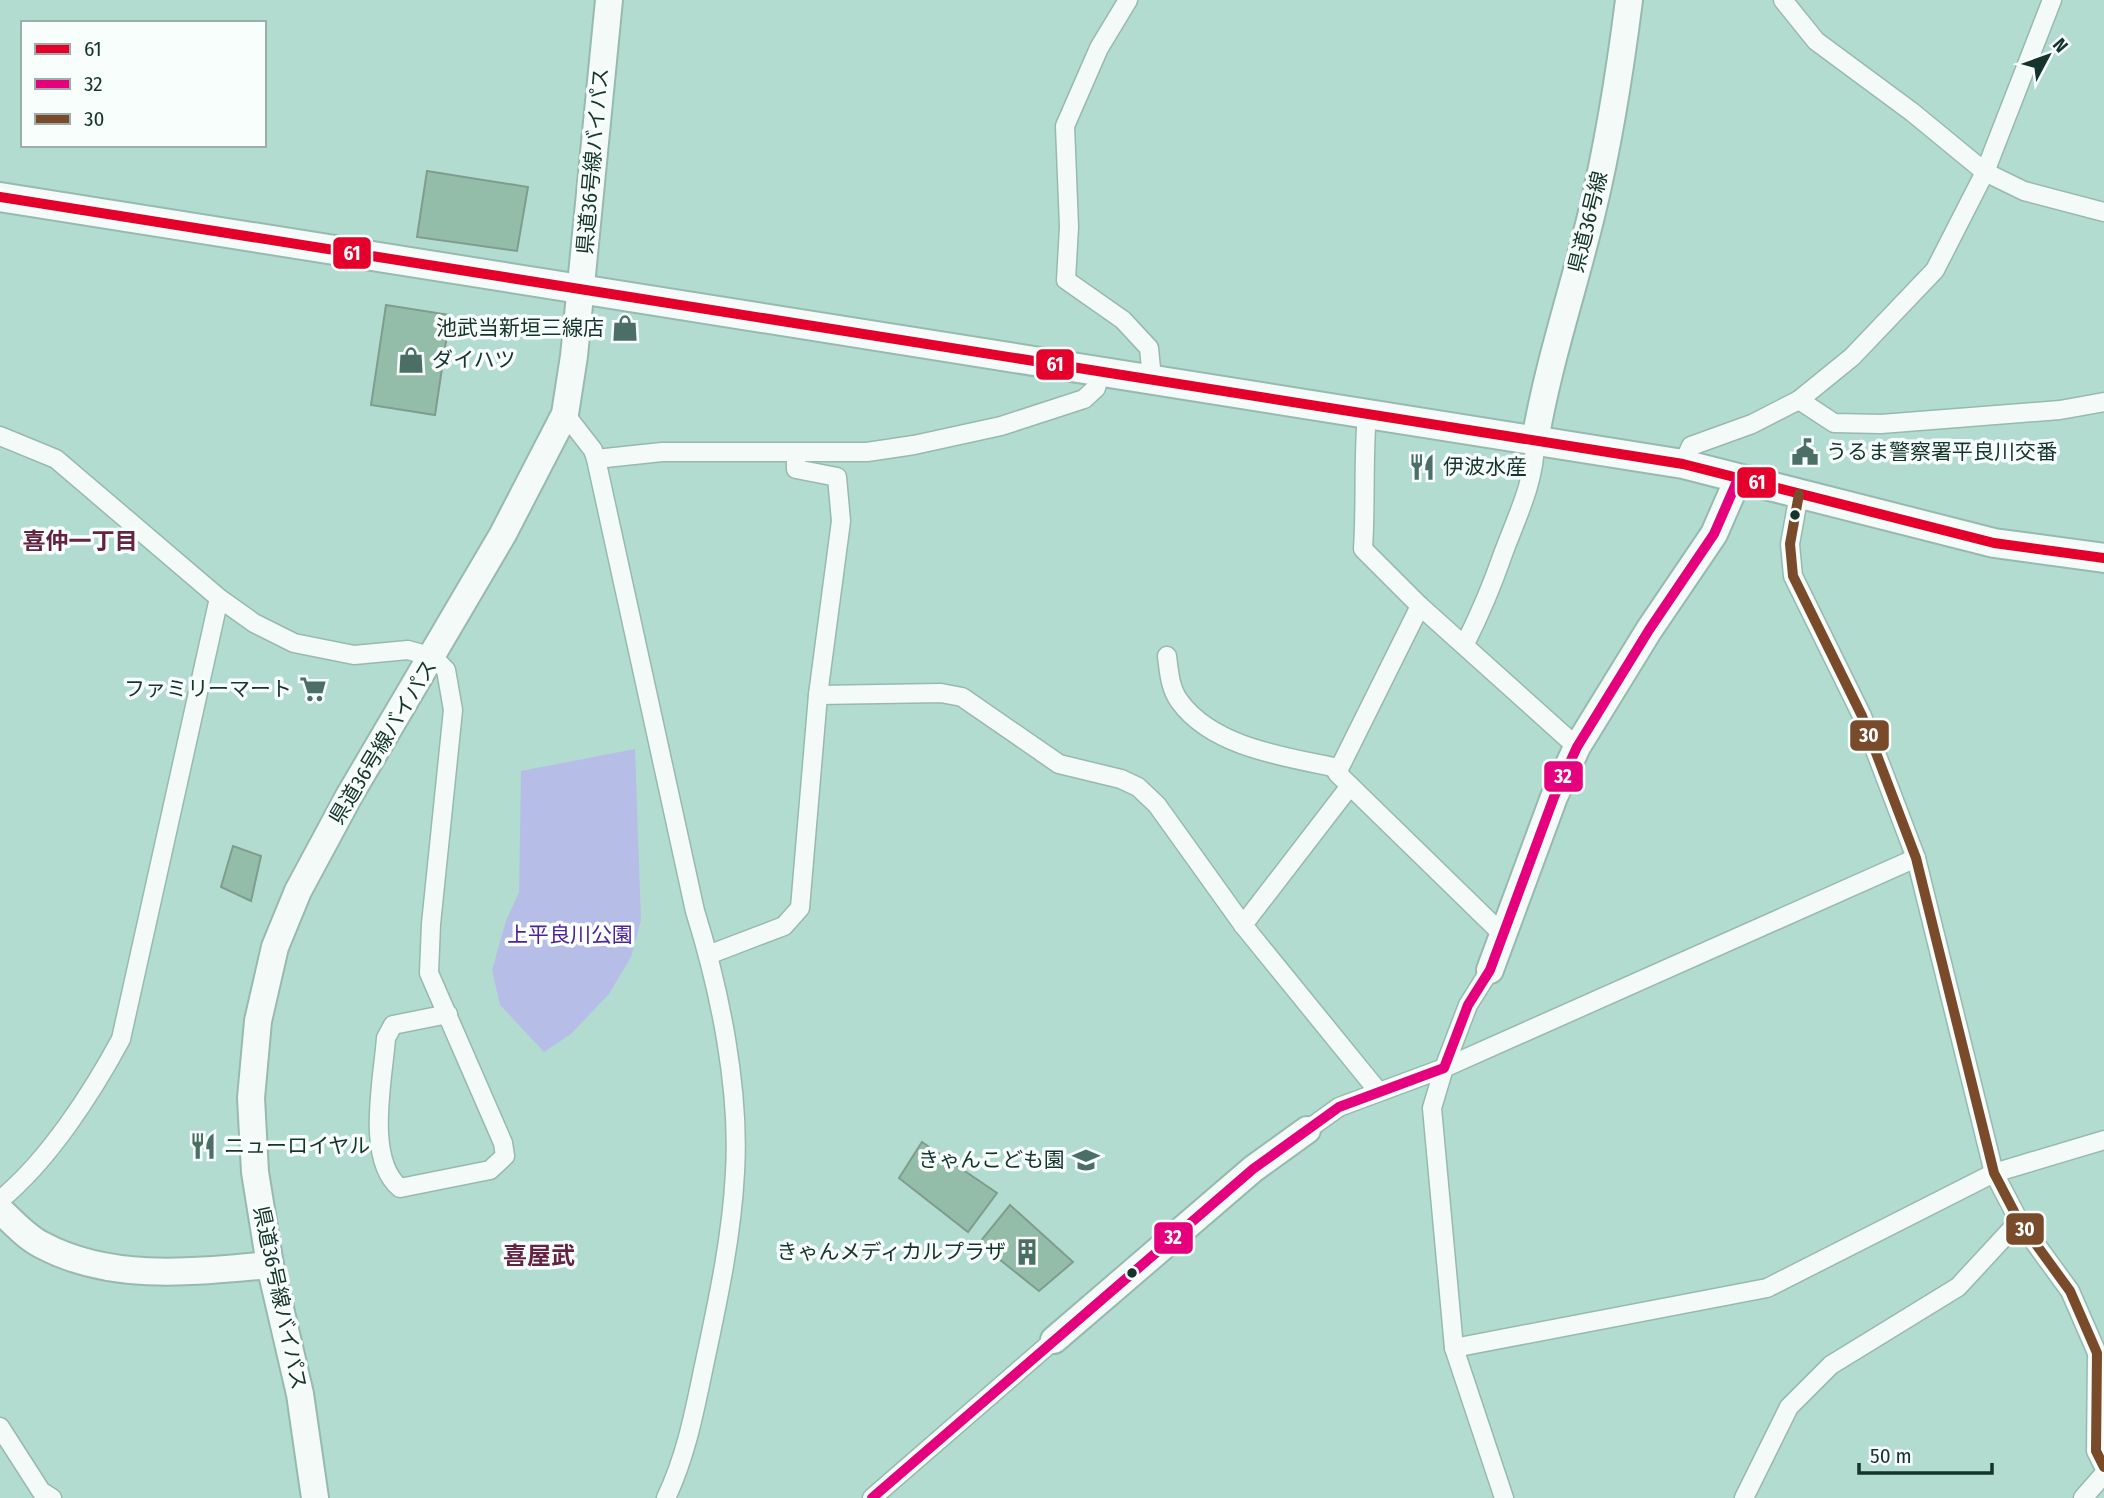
<svg xmlns="http://www.w3.org/2000/svg" width="2104" height="1498" viewBox="0 0 2104 1498" font-family="'Fira Sans Condensed','Noto Sans JP',sans-serif">
  <rect width="100%" height="100%" fill="#b3dcd0"/>
  <!-- green -->
  <path fill="#b6bee8" d="M 635,749 L 641,920 L 631,957 L 609,994 L 571,1034 L 544,1052 L 500,1005 L 492,970 L 506,921 L 519,892 L 521,771 Z"/>
  <!-- building -->
  <g fill="#94bda9" stroke="#7f9c8f" stroke-width="2">
    <path d="M 427,171 L 528,187 L 517,251 L 417,237 Z"/>
    <path d="M 386,305 L 450,315 L 435,415 L 371,405 Z"/>
    <path d="M 233,846 L 261,856 L 251,901 L 221,887 Z"/>
    <path d="M 922,1142 L 997,1193 L 968,1232 L 899,1178 Z"/>
    <path d="M 1010,1205 L 1073,1262 L 1039,1291 L 979,1243 Z"/>
  </g>
  <g fill="none" stroke-linecap="round" stroke-linejoin="round">
    <defs>
      <g id="street">
        <path d="M 1128,0 L 1099,48 L 1065,126 L 1069,227 L 1066,280 L 1123,320 L 1149,348 L 1152,379"/>
        <path d="M 1783,0 L 1816,41 L 1912,112 L 1985,172 L 2024,191 L 2104,212"/>
        <path d="M 1799,400 L 1834,423 L 1881,424 L 2060,410 L 2104,402"/>
        <path d="M 1367,413 C 1363,459 1366,504 1363,549 L 1420,606 L 1577,747"/>
        <path d="M 565,414 L 593,450 L 596,459 L 695,911 C 720,991 740,1089 735,1172 C 732,1235 718,1300 705,1361 C 695,1408 687,1454 666,1498"/>
        <path d="M 0,436 L 56,459 L 219,598 L 254,623 L 294,643 L 354,655 L 408,650 L 433,657 L 446,670 L 453,710 L 431,924 L 429,973 L 503,1143 L 505,1156 L 490,1170 L 400,1188 C 365,1159 383,1080 386,1038 L 393,1025 L 448,1014"/>
        <path d="M 596,459 L 662,452 L 867,452 L 914,445 L 1001,426 L 1084,399 L 1096,388 L 1100,372"/>
        <path d="M 1683,464 L 1691,446 L 1752,424 L 1799,400 L 1852,357 L 1935,270 L 1985,172 L 2052,0"/>
        <path d="M 1799,494 L 1790,544 L 1793,576 L 1862,716 L 1916,858 L 1994,1173 L 2019,1221 L 2070,1291 L 2097,1353 L 2096,1451 L 2104,1467"/>
        <path d="M 1420,606 L 1337,773 L 1495,927 L 1505,930"/>
        <path d="M 1465,644 C 1480,614 1492,586 1503,554 C 1517,516 1535,482 1535,441"/>
        <path d="M 1167,656 C 1169,672 1170,689 1180,702 C 1214,748 1287,757 1338,768"/>
        <path d="M 818,695 L 941,693 L 962,697 L 1059,764 L 1121,779 L 1138,787 L 1157,805 L 1243,925 L 1378,1091"/>
        <path d="M 1243,925 L 1350,786"/>
        <path d="M 708,955 L 784,926 L 800,908 L 818,695 L 841,521 L 837,477 L 796,469 L 796,454"/>
        <path d="M 1307,1130 L 1339,1107 L 1444,1068 L 1468,1005 L 1490,970"/>
        <path d="M 0,1200 C 48,1161 92,1093 121,1039 L 219,598"/>
        <path d="M 1454,1348 L 1767,1288 L 1994,1173 L 2104,1140"/>
        <path d="M 0,1427 L 41,1491 L 52,1498"/>
        <path d="M 872,1498 L 1054,1340"/>
        <path d="M 1504,1498 L 1454,1348 L 1432,1108 L 1444,1068 L 1916,858"/>
        <path d="M 1744,1498 L 1789,1407 L 1831,1365 L 1958,1287 L 2019,1221"/>
        <path d="M 2083,1498 L 2104,1474"/>
      </g>
      <g id="secondary">
        <path d="M 1535,441 C 1548,363 1574,288 1592,212 C 1609,142 1620,71 1629,0"/>
        <path d="M 1490,970 L 1554,797 L 1577,747 L 1649,630 L 1714,534 L 1738,479"/>
        <path d="M 0,1210 C 13,1222 26,1237 42,1245 C 111,1282 194,1272 270,1265"/>
        <path d="M 1054,1340 L 1253,1169 L 1307,1130"/>
        <path d="M 315,1498 L 300,1394 L 270,1265 L 255,1172 L 251,1098 L 258,1021 L 275,947 L 298,891 L 349,796 L 503,534 L 565,414 L 574,356 L 609,0"/>
      </g>
      <path id="primary" d="M 0,197 L 1683,464 L 1994,543 L 2104,558"/>
    </defs>
    <!-- street casing -->
    <use href="#street" stroke="#98b9af" stroke-width="21"/>
    <!-- secondary casing -->
    <use href="#secondary" stroke="#98b9af" stroke-width="30"/>
    <!-- primary casing -->
    <use href="#primary" stroke="#98b9af" stroke-width="32"/>
    <!-- street -->
    <use href="#street" stroke="#f4faf8" stroke-width="18"/>
    <!-- secondary -->
    <use href="#secondary" stroke="#f4faf8" stroke-width="26"/>
    <!-- primary -->
    <use href="#primary" stroke="#f4faf8" stroke-width="28"/>
    <defs>
      <path id="bus-1" d="M 0,197 L 1683,464 L 1994,543 L 2104,558"/>
      <path id="bus-2" d="M 872,1498 L 1253,1169 L 1339,1107 L 1444,1068 L 1468,1005 L 1490,970 L 1554,797 L 1577,747 L 1649,630 L 1714,534 L 1738,479"/>
      <path id="bus-3" d="M 1799,494 L 1790,544 L 1793,576 L 1862,716 L 1916,858 L 1994,1173 L 2019,1221 L 2070,1291 L 2097,1353 L 2096,1451 L 2104,1467"/>
    </defs>
    <!-- bus-1 casing -->
    <use href="#bus-1" stroke="#f7fefb" stroke-width="16"/>
    <!-- bus-2 casing -->
    <use href="#bus-2" stroke="#f7fefb" stroke-width="16"/>
    <!-- bus-3 casing -->
    <use href="#bus-3" stroke="#f7fefb" stroke-width="16"/>
    <!-- bus-1 -->
    <use href="#bus-1" stroke="#e4002b" stroke-width="10"/>
    <!-- bus-2 -->
    <use href="#bus-2" stroke="#e5007d" stroke-width="10"/>
    <!-- bus-3 -->
    <use href="#bus-3" stroke="#7a4b2a" stroke-width="10"/>
  </g>
  <!-- icons -->
  <defs>
    <symbol id="shop-bare" viewBox="-9 -9 18 18"><path d="M-5-2.5h2.3a2.7 3.5 0 0 1 5.4 0H5L5.5 6h-11ZM-1.5-2.5h3a1.5 2.3 0 0 0-3 0Z" fill="#4c6f65" stroke="#f7fefb" stroke-width="2.5" paint-order="stroke"/></symbol>
    <symbol id="civic-bare" viewBox="-9 -9 18 18"><path d="M-.6-6.5H3V-4.5H.6V-3L4-1V1h2V6H-6V1h2V-1L-.6-3ZM-1.2 2.5V6h2.4V2.5Z" fill="#4c6f65" stroke="#f7fefb" stroke-width="2.5" paint-order="stroke"/></symbol>
    <symbol id="restaurant-bare" viewBox="-9 -9 18 18"><path d="M-5-6h1v4h1v-4h1v4h1v-4h1v5L-1.5 .5V6h-2V.5L-5-1ZM5-6V6H3V1.5H1.5Q1.5-4 5-6Z" fill="#4c6f65" stroke="#f7fefb" stroke-width="2.5" paint-order="stroke"/></symbol>
    <symbol id="supermarket-bare" viewBox="-9 -9 18 18"><path d="M-6-5.5h2.5l.6 2H6L4.5 2H-2.5L-4.4-4H-6ZM-1.5 3.2a1.3 1.3 0 1 0 .1 0ZM3 3.2a1.3 1.3 0 1 0 .1 0Z" fill="#4c6f65" stroke="#f7fefb" stroke-width="2.5" paint-order="stroke"/></symbol>
    <symbol id="school-bare" viewBox="-9 -9 18 18"><path d="M0-5L7-2L0 1L-7-2ZM-4 1L0 2.5L4 1V4Q0 6-4 4Z" fill="#4c6f65" stroke="#f7fefb" stroke-width="2.5" paint-order="stroke"/></symbol>
    <symbol id="building-bare" viewBox="-9 -9 18 18"><path d="M-4-6H4V6H1V3H-1V6H-4ZM-2.5-4.3h1.7v1.8h-1.7ZM.8-4.3h1.7v1.8H.8ZM-2.5-1h1.7V.8h-1.7ZM.8-1h1.7V.8H.8Z" fill="#4c6f65" stroke="#f7fefb" stroke-width="2.5" paint-order="stroke"/></symbol>
  </defs>
  <g fill-rule="evenodd">
    <use href="#shop-bare" x="606" y="309" width="38" height="38"/>
    <use href="#shop-bare" x="392" y="341" width="38" height="38"/>
    <use href="#civic-bare" x="1786" y="433" width="38" height="38"/>
    <use href="#restaurant-bare" x="1403" y="448" width="38" height="38"/>
    <use href="#supermarket-bare" x="294" y="670" width="38" height="38"/>
    <use href="#restaurant-bare" x="184" y="1127" width="38" height="38"/>
    <use href="#school-bare" x="1067" y="1141" width="38" height="38"/>
    <use href="#building-bare" x="1008" y="1233" width="38" height="38"/>
  </g>
  <!-- markers -->
  <g fill="#15342b" stroke="#f7fefb" stroke-width="2.5">
    <circle cx="1795" cy="515" r="6"/>
    <circle cx="1132" cy="1273" r="6"/>
  </g>
  <g text-anchor="middle" stroke-width="7" stroke-linejoin="round" paint-order="stroke">
    <!-- street labels -->
    <g font-size="21" fill="#15342b" stroke="#f7fefb">
      <text transform="translate(593 161) rotate(-85)" y="7">県道36号線バイパス</text>
      <text transform="translate(1588 222) rotate(-76)" y="7">県道36号線</text>
      <text transform="translate(383 742) rotate(-59)" y="7">県道36号線バイパス</text>
      <text transform="translate(280 1298) rotate(78)" y="7">県道36号線バイパス</text>
    </g>
    <!-- poi labels -->
    <g font-size="21" fill="#15342b" stroke="#f7fefb" text-anchor="end">
      <text x="604" y="335">池武当新垣三線店</text>
      <text x="432" y="367" text-anchor="start">ダイハツ</text>
      <text x="1826" y="459" text-anchor="start">うるま警察署平良川交番</text>
      <text x="1443" y="474" text-anchor="start">伊波水産</text>
      <text x="292" y="696">ファミリーマート</text>
      <text x="224" y="1153" text-anchor="start">ニューロイヤル</text>
      <text x="1065" y="1167">きゃんこども園</text>
      <text x="1006" y="1259">きゃんメディカルプラザ</text>
    </g>
    <!-- park labels -->
    <g font-size="21" fill="#4f219e" stroke="#f7fefb">
      <text x="570" y="942">上平良川公園</text>
    </g>
    <!-- neighbourhood labels -->
    <g font-size="23" font-weight="bold" fill="#642343" stroke="#f7fefb">
      <text x="80" y="549">喜仲一丁目</text>
    </g>
    <!-- quarter labels -->
    <g font-size="24" font-weight="bold" fill="#642343" stroke="#f7fefb">
      <text x="539" y="1264">喜屋武</text>
    </g>
  </g>
  <g stroke="#f7fefb" stroke-width="2.5">
    <rect x="332" y="236" width="40" height="34" rx="7" fill="#e4002b"/>
    <rect x="1035" y="348" width="40" height="33" rx="7" fill="#e4002b"/>
    <rect x="1736" y="466" width="41" height="33" rx="7" fill="#e4002b"/>
    <rect x="1849" y="719" width="41" height="33" rx="7" fill="#7a4b2a"/>
    <rect x="1543" y="760" width="41" height="33" rx="7" fill="#e5007d"/>
    <rect x="2005" y="1212" width="40" height="34" rx="7" fill="#7a4b2a"/>
    <rect x="1153" y="1221" width="41" height="34" rx="7" fill="#e5007d"/>
  </g>
  <g font-size="19" text-anchor="middle" font-weight="bold" fill="#fff">
    <text x="352" y="260">61</text>
    <text x="1055" y="371">61</text>
    <text x="1757" y="489">61</text>
    <text x="1869" y="742">30</text>
    <text x="1563" y="783">32</text>
    <text x="2025" y="1236">30</text>
    <text x="1173" y="1244">32</text>
  </g>
  <!-- legend -->
  <rect x="21" y="21" width="245" height="126" fill="#f7fefb" stroke="#9dada8" stroke-width="2"/>
  <rect x="35" y="44" width="35" height="10" fill="#e4002b" stroke="#9dada8" stroke-width="2"/>
  <text x="84" y="56" font-size="21" fill="#15342b">61</text>
  <rect x="35" y="79" width="35" height="10" fill="#e5007d" stroke="#9dada8" stroke-width="2"/>
  <text x="84" y="91" font-size="21" fill="#15342b">32</text>
  <rect x="35" y="114" width="35" height="10" fill="#7a4b2a" stroke="#9dada8" stroke-width="2"/>
  <text x="84" y="126" font-size="21" fill="#15342b">30</text>
  <!-- north arrow -->
  <g transform="translate(2048 56) rotate(49)" stroke="#f7fefb" stroke-width="5" paint-order="stroke">
  <path d="M0-5L12 26L0 18L-12 26Z" fill="#15342b"/>
  <text y="-10" font-size="19" font-weight="bold" text-anchor="middle" fill="#15342b">N</text>
  </g>
  <!-- scale -->
  <path d="M1859 1463v10h133v-10" fill="none" stroke="#15342b" stroke-width="3.5"/>
  <text x="1870" y="1463" font-size="21" fill="#15342b" stroke="#f7fefb" stroke-width="5" paint-order="stroke">50 m</text>
</svg>
